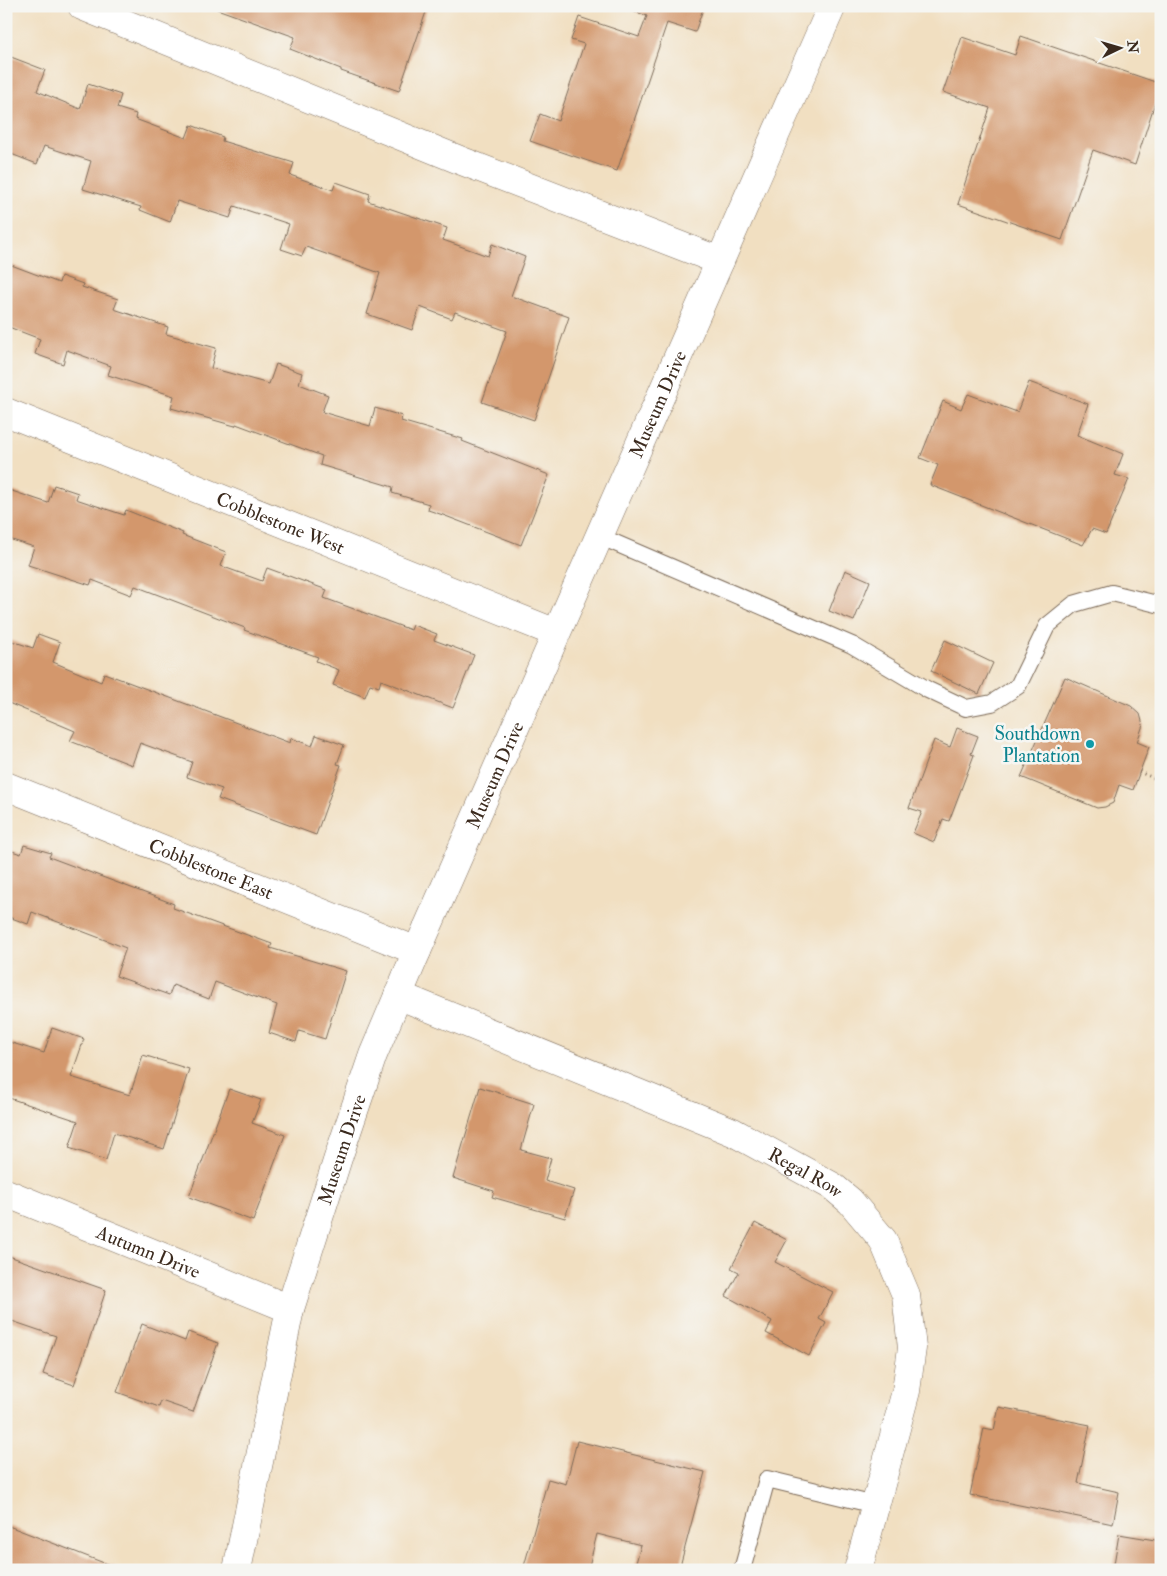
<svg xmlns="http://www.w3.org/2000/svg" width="1167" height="1576" viewBox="0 0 1167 1576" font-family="'IM FELL Double Pica',serif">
  <rect width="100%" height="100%" fill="#f6f6f2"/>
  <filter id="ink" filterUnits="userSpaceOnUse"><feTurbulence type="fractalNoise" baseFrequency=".02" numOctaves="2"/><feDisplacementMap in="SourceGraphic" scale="10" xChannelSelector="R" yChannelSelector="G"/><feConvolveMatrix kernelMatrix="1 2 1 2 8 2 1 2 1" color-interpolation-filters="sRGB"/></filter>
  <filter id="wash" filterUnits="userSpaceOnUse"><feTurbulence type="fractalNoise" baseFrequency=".0096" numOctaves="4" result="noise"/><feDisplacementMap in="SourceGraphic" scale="20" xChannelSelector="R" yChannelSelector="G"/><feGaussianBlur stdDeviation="1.12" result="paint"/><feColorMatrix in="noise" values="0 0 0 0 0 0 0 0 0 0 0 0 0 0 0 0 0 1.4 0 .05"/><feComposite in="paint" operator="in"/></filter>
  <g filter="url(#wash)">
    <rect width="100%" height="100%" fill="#f1dfc1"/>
    <g id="blocks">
      <!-- building -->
      <g fill="#d3976c">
        <path d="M 218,6 L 428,6 L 399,91 L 341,71 L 341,69 L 290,49 L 295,37 L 217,9 Z"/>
        <path d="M 631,6 L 704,6 L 695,32 L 667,23 L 617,171 L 530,141 L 540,114 L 558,121 L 584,44 L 571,40 L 579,17 L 639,37 L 647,16 L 631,10 Z"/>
        <path d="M 1021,36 L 1161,84 L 1135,165 L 1093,150 L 1062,240 L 958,204 L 990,108 L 943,92 L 962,37 L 1015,55 Z"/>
        <path d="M 11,57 L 45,70 L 37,91 L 80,109 L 88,84 L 121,95 L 117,108 L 136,114 L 135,119 L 186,138 L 191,125 L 223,137 L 222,141 L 294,163 L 290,175 L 333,190 L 336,182 L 370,194 L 368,201 L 447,228 L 443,240 L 488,256 L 492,244 L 525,257 L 511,296 L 569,317 L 534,420 L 482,402 L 507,331 L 455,312 L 452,319 L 420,307 L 412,330 L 367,314 L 380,273 L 306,247 L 302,256 L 281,249 L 289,224 L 234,206 L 230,218 L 177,201 L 170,222 L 140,210 L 141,207 L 83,189 L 91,161 L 44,146 L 37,164 L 6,152 L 6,70 Z"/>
        <path d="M 6,263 L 59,283 L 61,276 L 83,284 L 82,287 L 118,299 L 114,309 L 168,327 L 166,334 L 216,348 L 211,368 L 269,384 L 276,364 L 302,373 L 299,384 L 328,395 L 322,412 L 370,426 L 375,408 L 402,416 L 401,421 L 463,439 L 462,441 L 549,475 L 521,545 L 443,515 L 428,510 L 429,504 L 392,493 L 393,487 L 320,465 L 322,456 L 236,424 L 235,426 L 171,408 L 174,396 L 108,375 L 111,366 L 67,350 L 63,364 L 35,354 L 40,339 L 6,326 Z"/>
        <path d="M 1029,382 L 1088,404 L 1077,435 L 1123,454 L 1115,475 L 1129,479 L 1106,534 L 1092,529 L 1083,545 L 930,485 L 938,465 L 920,458 L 943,401 L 961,409 L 968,394 L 1017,412 Z"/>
        <path d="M 54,485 L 78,493 L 76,499 L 124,515 L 126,510 L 183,533 L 182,535 L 226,552 L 221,566 L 262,581 L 267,568 L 327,590 L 324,598 L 411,630 L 413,625 L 437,634 L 434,640 L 474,655 L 453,708 L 381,680 L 379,687 L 370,684 L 365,697 L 333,685 L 339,670 L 316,661 L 318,657 L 244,630 L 245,628 L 135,586 L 131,595 L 92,580 L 90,585 L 28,565 L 34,547 L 6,538 L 6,489 L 48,503 Z"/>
        <path d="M 845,570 L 870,581 L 854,621 L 829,611 Z"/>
        <path d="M 38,634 L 60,642 L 53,662 L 101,682 L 104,673 L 290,743 L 291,738 L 312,746 L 316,735 L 344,745 L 337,764 L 341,765 L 316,835 L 218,799 L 222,789 L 187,777 L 192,762 L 140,743 L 132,765 L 70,741 L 75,731 L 6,702 L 6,639 L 33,648 Z"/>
        <path d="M 945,640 L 993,663 L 979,694 L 931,671 Z"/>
        <path d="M 1065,677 L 1131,706 L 1140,714 L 1143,725 L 1137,742 L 1149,747 L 1133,790 L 1119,785 L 1113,803 L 1105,807 L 1097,808 L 1021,777 Z"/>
        <path d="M 957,728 L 978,736 L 971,754 L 974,755 L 949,821 L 943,819 L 934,842 L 913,833 L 922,812 L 909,808 L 934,740 L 950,747 Z"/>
        <path d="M 24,845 L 51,853 L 49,857 L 174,904 L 173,908 L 272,944 L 270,948 L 346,971 L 325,1039 L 299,1031 L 296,1042 L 269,1033 L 277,1005 L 215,982 L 209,999 L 173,985 L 169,995 L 116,976 L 126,948 L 32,912 L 28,924 L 6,916 L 6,849 L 21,854 Z"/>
        <path d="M 52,1028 L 84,1039 L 71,1077 L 130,1095 L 143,1055 L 189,1069 L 164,1149 L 114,1133 L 106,1160 L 69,1148 L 78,1121 L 6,1097 L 6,1041 L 44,1053 Z"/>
        <path d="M 480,1087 L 534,1104 L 521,1150 L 551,1158 L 545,1181 L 574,1190 L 565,1218 L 492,1197 L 494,1191 L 453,1178 Z"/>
        <path d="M 229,1089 L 261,1100 L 252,1123 L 285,1135 L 253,1221 L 189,1197 Z"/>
        <path d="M 755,1223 L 787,1240 L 775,1262 L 833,1292 L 819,1319 L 826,1323 L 809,1356 L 766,1333 L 772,1321 L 726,1296 L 739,1272 L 731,1268 Z"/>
        <path d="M 6,1255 L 106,1290 L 74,1385 L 43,1374 L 56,1336 L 6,1319 Z"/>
        <path d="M 142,1324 L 185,1341 L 188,1332 L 218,1343 L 193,1412 L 161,1401 L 159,1407 L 117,1392 Z"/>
        <path d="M 999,1407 L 1090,1425 L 1078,1483 L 1119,1492 L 1113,1524 L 970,1495 L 984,1428 L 994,1430 Z"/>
        <path d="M 577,1441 L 705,1472 L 679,1570 L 634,1570 L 641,1545 L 597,1534 L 588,1570 L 523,1570 L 548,1479 L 566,1484 Z"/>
        <path d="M 6,1525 L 117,1568 L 116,1570 L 6,1570 Z"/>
        <path d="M 1119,1534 L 1161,1541 L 1158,1570 L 1113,1570 Z"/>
      </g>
    </g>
  </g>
  <g filter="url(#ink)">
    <use href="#blocks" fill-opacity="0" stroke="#7b6957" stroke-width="1"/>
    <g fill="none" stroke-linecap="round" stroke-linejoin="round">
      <defs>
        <g id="service">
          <path d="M 599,536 L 852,645 L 928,690 L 966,708 L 992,703 L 1018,686 L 1047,626 L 1074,604 L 1112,593 L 1161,605"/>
          <path d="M 742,1570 L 767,1479 L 875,1505"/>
        </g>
        <g id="minor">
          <path d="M 82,6 L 462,161 L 720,261"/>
          <path id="s1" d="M 6,412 L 556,633"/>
          <path id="s2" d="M 6,786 L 417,951"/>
          <path id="s3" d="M 398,995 L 733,1132 L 832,1186 L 850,1201 L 883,1240 L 906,1295 L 912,1348 L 906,1391 L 858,1570"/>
          <path id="s4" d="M 6,1193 L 290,1309"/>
          <path id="s5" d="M 237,1570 L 290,1309 L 338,1158 L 373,1055 L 417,951 L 832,6"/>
        </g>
      </defs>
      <!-- service casing -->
      <use href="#service" stroke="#7b6957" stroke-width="18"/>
      <!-- minor casing -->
      <use href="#minor" stroke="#7b6957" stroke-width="29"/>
      <!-- path -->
      <path stroke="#7b6957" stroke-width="3" stroke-dasharray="1 4" stroke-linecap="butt" d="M 1139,772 L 1161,781"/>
      <!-- service -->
      <use href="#service" stroke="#fff" stroke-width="16"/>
      <!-- minor -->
      <use href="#minor" stroke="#fff" stroke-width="28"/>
    </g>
  </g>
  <!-- markers -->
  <circle fill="#0f9aa8" stroke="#f6f6f2" stroke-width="2" cx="1090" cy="744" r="5"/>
  <g text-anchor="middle" stroke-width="5" stroke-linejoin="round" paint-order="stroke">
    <!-- street labels -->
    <g font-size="19" fill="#3b2a1e" stroke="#f6f6f2">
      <text dy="7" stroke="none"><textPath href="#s5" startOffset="1244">Museum Drive</textPath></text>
      <text dy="7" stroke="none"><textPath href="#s1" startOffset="296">Cobblestone West</textPath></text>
      <text dy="7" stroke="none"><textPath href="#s5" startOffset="839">Museum Drive</textPath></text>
      <text dy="7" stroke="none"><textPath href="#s2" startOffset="221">Cobblestone East</textPath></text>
      <text dy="7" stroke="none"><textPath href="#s5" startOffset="434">Museum Drive</textPath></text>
      <text dy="7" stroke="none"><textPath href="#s3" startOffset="445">Regal Row</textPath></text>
      <text dy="7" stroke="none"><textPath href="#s4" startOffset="154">Autumn Drive</textPath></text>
    </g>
    <!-- culture labels -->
    <g font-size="19" fill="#0d838f" stroke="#f6f6f2" text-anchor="end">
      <text x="1080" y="740">Southdown<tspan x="1080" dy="22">Plantation</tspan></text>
    </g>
  </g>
  <!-- margin -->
  <rect width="1167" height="1576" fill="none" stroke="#f6f6f2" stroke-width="25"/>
  <!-- north arrow -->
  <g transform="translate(1120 48) rotate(85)" stroke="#f6f6f2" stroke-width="4" paint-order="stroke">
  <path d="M0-4L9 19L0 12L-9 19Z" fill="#3b2a1e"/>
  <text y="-8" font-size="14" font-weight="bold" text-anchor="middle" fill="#3b2a1e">N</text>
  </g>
</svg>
